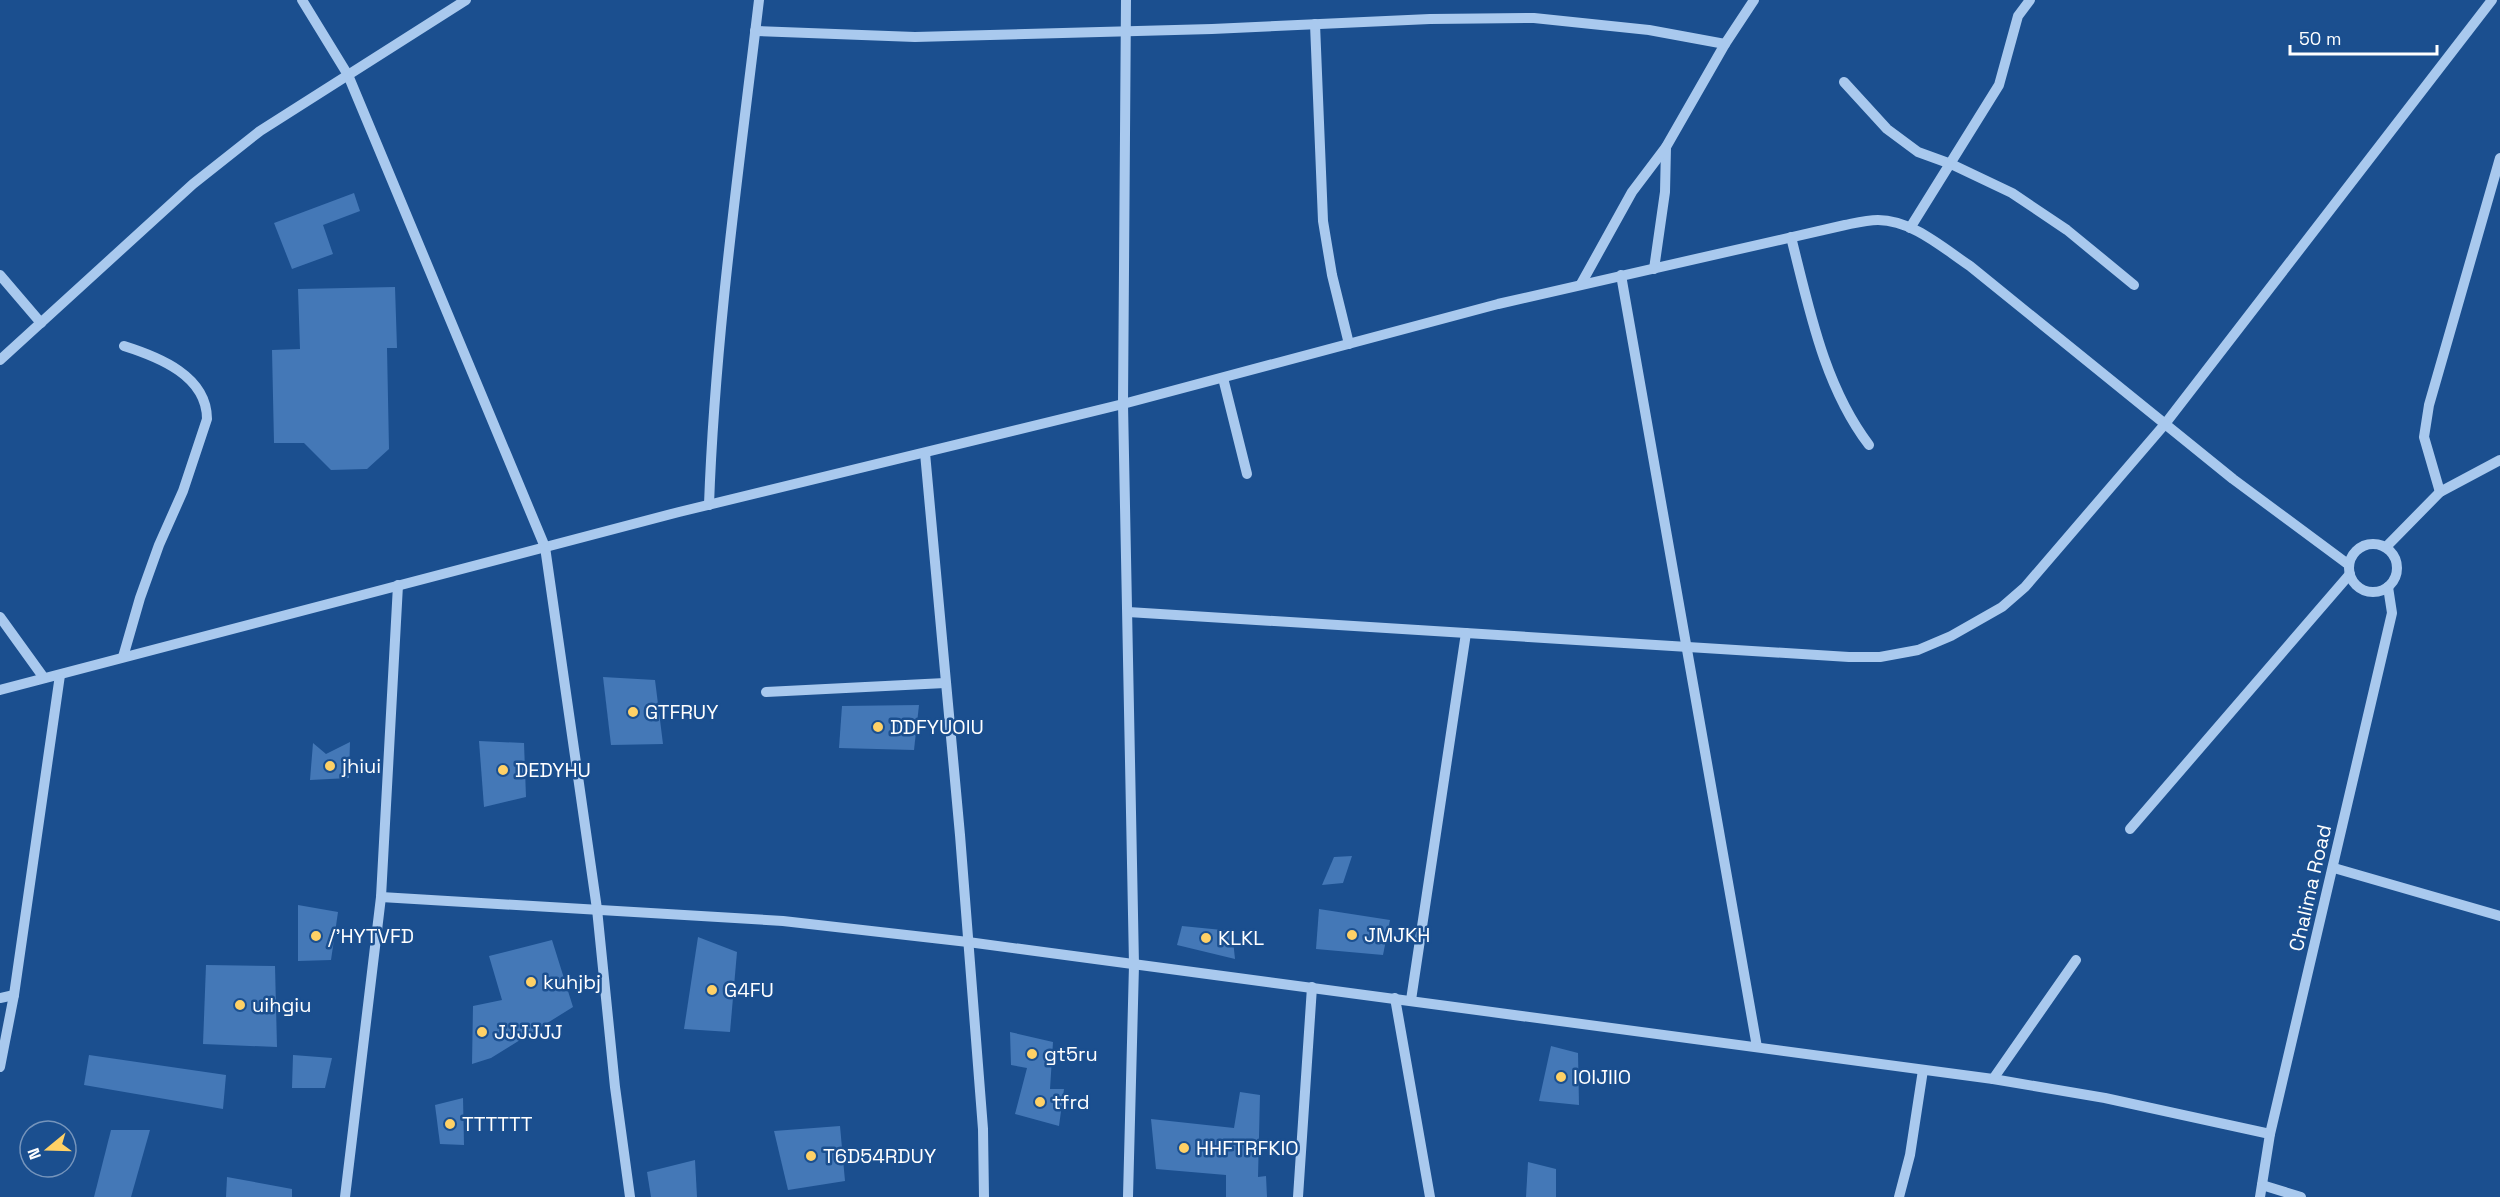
<svg xmlns="http://www.w3.org/2000/svg" width="2500" height="1197" viewBox="0 0 2500 1197" font-family="'Space Grotesk',sans-serif">
  <rect width="100%" height="100%" fill="#1b4f8f"/>
  <!-- building -->
  <g fill="#4478b7">
    <path d="M 354,193 L 360,211 L 323,225 L 333,254 L 292,269 L 274,223 Z"/>
    <path d="M 395,287 L 397,348 L 387,348 L 389,449 L 367,469 L 331,470 L 304,443 L 274,443 L 272,350 L 300,349 L 298,289 Z"/>
    <path d="M 603,677 L 655,680 L 663,744 L 611,745 Z"/>
    <path d="M 919,705 L 914,750 L 839,748 L 842,706 Z"/>
    <path d="M 479,741 L 524,743 L 526,797 L 484,807 Z"/>
    <path d="M 350,742 L 349,778 L 310,780 L 313,743 L 326,754 Z"/>
    <path d="M 1352,856 L 1343,883 L 1322,885 L 1334,857 Z"/>
    <path d="M 298,905 L 338,912 L 331,960 L 298,961 Z"/>
    <path d="M 1319,909 L 1390,920 L 1383,955 L 1316,949 Z"/>
    <path d="M 1182,926 L 1232,931 L 1235,959 L 1177,945 Z"/>
    <path d="M 698,937 L 737,952 L 730,1032 L 684,1029 Z"/>
    <path d="M 552,940 L 573,1007 L 491,1058 L 472,1064 L 473,1006 L 502,1000 L 489,956 Z"/>
    <path d="M 206,965 L 275,966 L 277,1047 L 203,1044 Z"/>
    <path d="M 1010,1032 L 1053,1042 L 1050,1089 L 1064,1089 L 1059,1126 L 1015,1114 L 1027,1068 L 1011,1065 Z"/>
    <path d="M 1551,1046 L 1578,1053 L 1579,1105 L 1539,1101 Z"/>
    <path d="M 89,1055 L 226,1075 L 223,1109 L 84,1085 Z"/>
    <path d="M 293,1055 L 332,1058 L 325,1088 L 292,1088 Z"/>
    <path d="M 1240,1092 L 1260,1095 L 1258,1177 L 1266,1176 L 1267,1197 L 1226,1197 L 1226,1175 L 1156,1169 L 1151,1119 L 1234,1128 Z"/>
    <path d="M 463,1098 L 464,1145 L 440,1144 L 435,1105 Z"/>
    <path d="M 840,1126 L 845,1181 L 788,1190 L 774,1131 Z"/>
    <path d="M 111,1130 L 150,1130 L 131,1197 L 94,1197 Z"/>
    <path d="M 695,1160 L 697,1197 L 651,1197 L 647,1172 Z"/>
    <path d="M 1528,1162 L 1556,1169 L 1556,1197 L 1526,1197 Z"/>
    <path d="M 227,1177 L 292,1189 L 292,1197 L 226,1197 Z"/>
  </g>
  <g fill="none" stroke-linecap="round" stroke-linejoin="round">
    <!-- minor -->
    <g stroke="#a9c9ee" stroke-width="10">
      <path d="M 302,0 L 348,75 L 545,547 L 597,909 L 615,1087 L 630,1197"/>
      <path d="M 1126,0 L 1123,404 L 1134,965 L 1128,1197"/>
      <path d="M 1315,24 L 1323,221 L 1332,275 L 1349,344"/>
      <path d="M 755,31 L 915,37 L 1212,29 L 1430,19 L 1534,18 L 1649,30 L 1725,44"/>
      <path d="M 1844,82 L 1887,129 L 1918,152 L 1951,164 L 2012,193 L 2067,230 L 2134,285"/>
      <path d="M 1910,228 L 1999,85 L 2018,16 L 2030,0"/>
      <path d="M 1791,237 C 1809,308 1824,386 1869,445"/>
      <path d="M 1654,269 L 1665,192 L 1666,147"/>
      <path d="M 0,275 L 41,323"/>
      <path d="M 1621,275 L 1757,1047"/>
      <path d="M 1581,284 L 1632,192 L 1666,147 L 1725,44 L 1754,0"/>
      <path d="M 0,360 L 193,184 L 260,131 L 466,0"/>
      <path d="M 1223,378 L 1247,474"/>
      <path d="M 925,453 L 960,835 L 983,1129 L 984,1197"/>
      <path d="M 2440,492 L 2424,437 L 2429,405 L 2500,158"/>
      <path d="M 709,505 C 715,336 739,168 759,0"/>
      <circle cx="2373" cy="568" r="24"/>
      <path d="M 2386,547 L 2440,492 L 2500,460"/>
      <path d="M 1128,612 L 1849,657 L 1880,657 L 1918,650 L 1951,636 L 2002,607 L 2025,587 L 2165,424 L 2492,0"/>
      <path d="M 0,617 L 44,678"/>
      <path d="M 123,657 L 140,598 L 159,545 L 183,491 L 207,419 C 207,376 159,357 124,346"/>
      <path d="M 0,690 L 679,512 L 1123,404 L 1498,304 L 1845,225 C 1855,223 1867,220 1878,220 C 1912,220 1943,248 1970,266 L 2233,479 L 2349,565"/>
      <path d="M 766,692 L 945,683"/>
      <path d="M 2130,829 L 2350,574"/>
      <path d="M 2334,868 L 2500,916"/>
      <path d="M 381,897 L 783,921 L 968,942 L 1993,1079 L 2105,1098 L 2270,1134"/>
      <path d="M 0,998 L 14,995"/>
      <path d="M 1395,998 L 1430,1197"/>
      <path d="M 1411,1000 L 1466,633"/>
      <path d="M 0,1067 L 14,995 L 60,675"/>
      <path d="M 1993,1079 L 2076,960"/>
      <path d="M 2262,1185 L 2301,1197"/>
      <path d="M 345,1197 L 381,897 L 398,585"/>
      <path d="M 1298,1197 L 1312,987"/>
      <path d="M 1899,1197 L 1910,1155 L 1923,1070"/>
      <path d="M 2260,1197 L 2270,1134 L 2392,613 L 2388,587"/>
    </g>
  </g>
  <!-- markers -->
  <g fill="#ffd166" stroke="#1b4f8f" stroke-width="2">
    <circle cx="633" cy="712" r="6"/>
    <circle cx="878" cy="727" r="6"/>
    <circle cx="330" cy="766" r="6"/>
    <circle cx="503" cy="770" r="6"/>
    <circle cx="1352" cy="935" r="6"/>
    <circle cx="316" cy="936" r="6"/>
    <circle cx="1206" cy="938" r="6"/>
    <circle cx="531" cy="982" r="6"/>
    <circle cx="712" cy="990" r="6"/>
    <circle cx="240" cy="1005" r="6"/>
    <circle cx="482" cy="1032" r="6"/>
    <circle cx="1032" cy="1054" r="6"/>
    <circle cx="1561" cy="1077" r="6"/>
    <circle cx="1040" cy="1102" r="6"/>
    <circle cx="450" cy="1124" r="6"/>
    <circle cx="1184" cy="1148" r="6"/>
    <circle cx="811" cy="1156" r="6"/>
  </g>
  <g text-anchor="middle" stroke-width="5" stroke-linejoin="round" paint-order="stroke">
    <!-- poi labels -->
    <g font-size="20" fill="#fff" stroke="#1b4f8f" text-anchor="start">
      <text x="645" y="719">GTFRUY</text>
      <text x="890" y="734">DDFYUOIU</text>
      <text x="342" y="773">jhiui</text>
      <text x="515" y="777">DEDYHU</text>
      <text x="1364" y="942">JMJKH</text>
      <text x="328" y="943">/'HYTVFD</text>
      <text x="1218" y="945">KLKL</text>
      <text x="543" y="989">kuhjbj</text>
      <text x="724" y="997">G4FU</text>
      <text x="252" y="1012">uihgiu</text>
      <text x="494" y="1039">JJJJJJ</text>
      <text x="1044" y="1061">gt5ru</text>
      <text x="1573" y="1084">IOIJIIO</text>
      <text x="1052" y="1109">tfrd</text>
      <text x="462" y="1131">TTTTTT</text>
      <text x="1196" y="1155">HHFTRFKIO</text>
      <text x="823" y="1163">T6D54RDUY</text>
    </g>
    <!-- street labels -->
    <g font-size="20" fill="#fff" stroke="#1b4f8f">
      <text transform="translate(2310 888) rotate(-77)" y="7">Chalima Road</text>
    </g>
  </g>
  <!-- north arrow -->
  <g transform="translate(48 1149) rotate(251)"><circle r="28" fill="#1b4f8f" stroke="#7695bc" stroke-width="1.5"/>
  <path d="M0-4.5L10 22L0 15L-10 22Z" fill="#ffd166"/>
  <text y="-9" font-size="16" font-weight="bold" text-anchor="middle" fill="#ffffff">N</text>
  </g>
  <!-- scale -->
  <path d="M2290 45v9h147v-9" fill="none" stroke="#ffffff" stroke-width="3"/>
  <text x="2299" y="45" font-size="18" fill="#ffffff" stroke="#1b4f8f" stroke-width="4.5" paint-order="stroke">50 m</text>
</svg>
